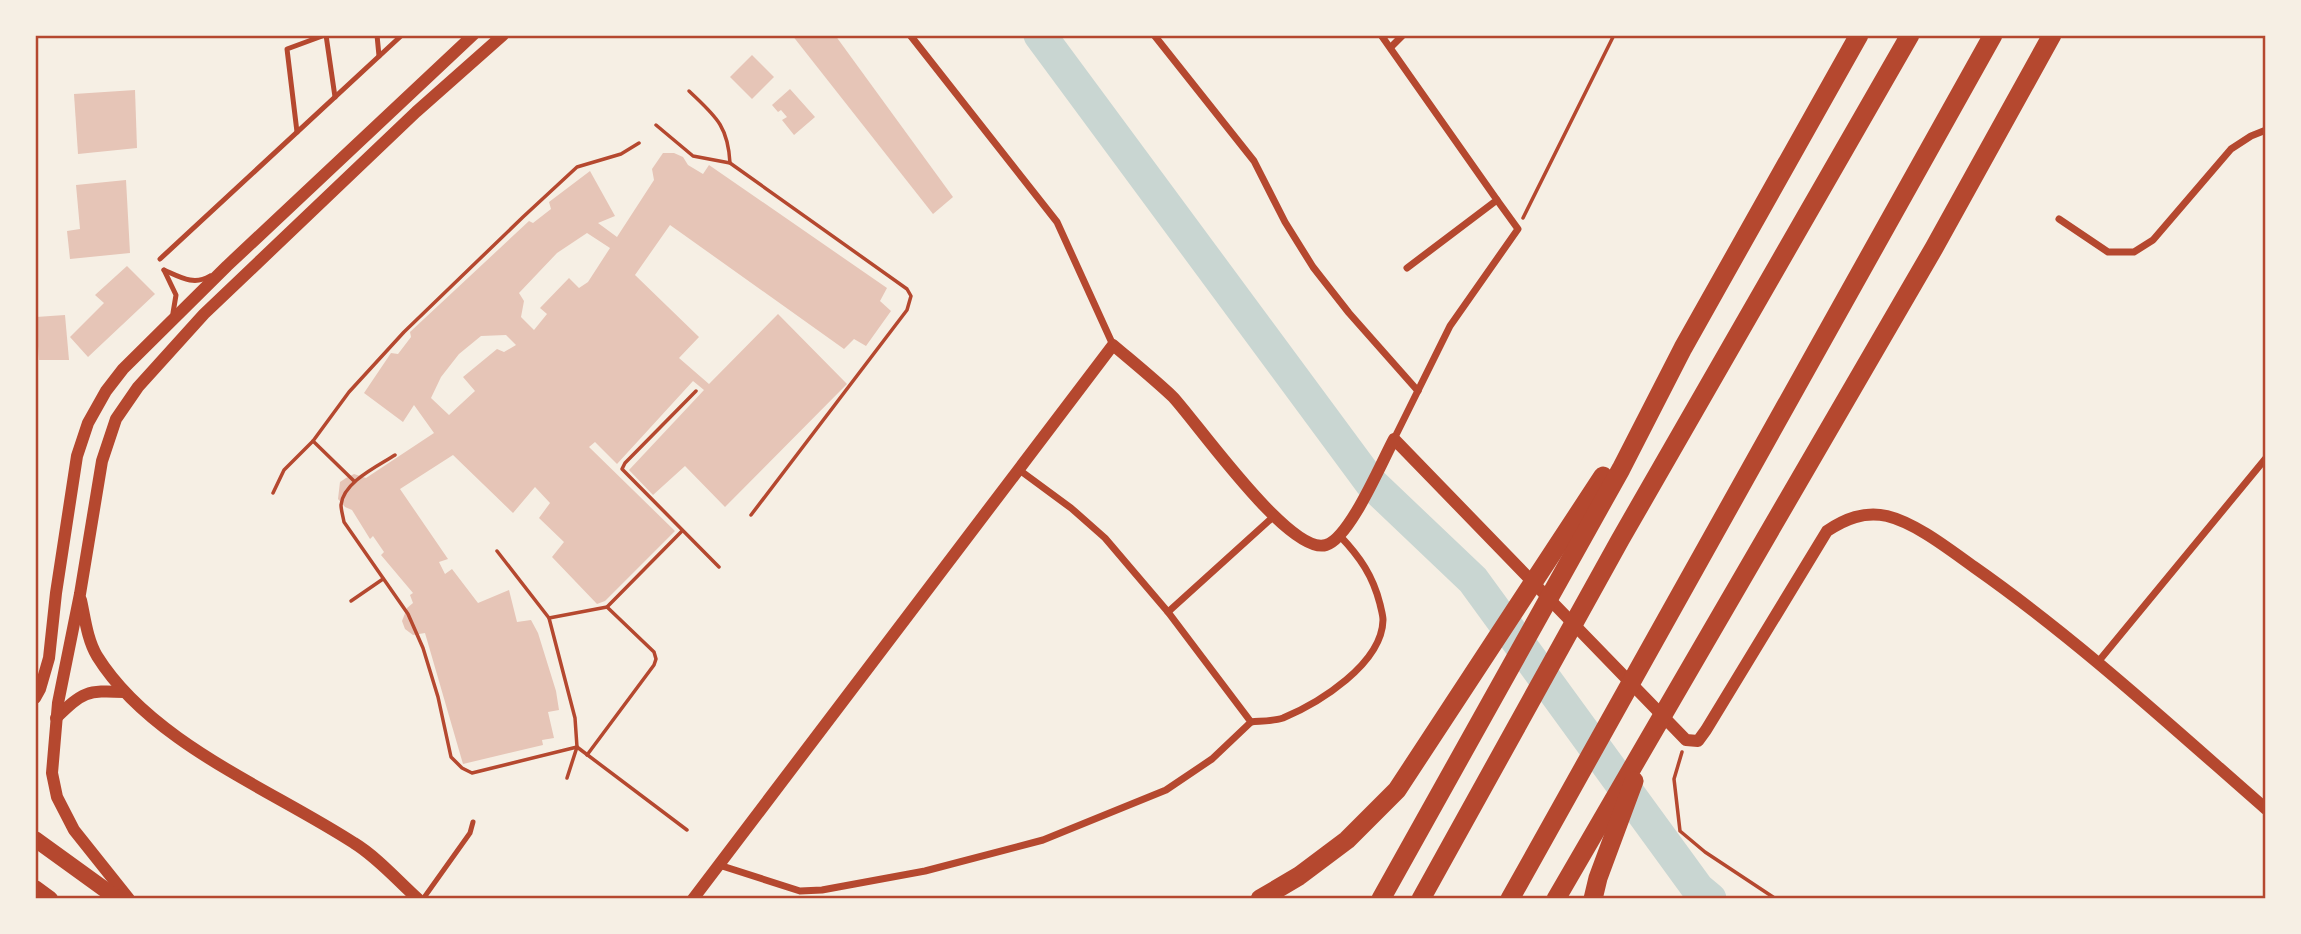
<svg xmlns="http://www.w3.org/2000/svg" width="2301" height="934" viewBox="0 0 2301 934" font-family="'Source Serif 4',serif">
  <rect width="100%" height="100%" fill="#f6efe4"/>
  <g fill="none" stroke-linecap="round" stroke-linejoin="round">
    <!-- river -->
    <path stroke="#c9d6d2" stroke-width="33" d="M 1040,35 L 1371,483 L 1473,580 L 1698,889 L 1710,899"/>
  </g>
  <!-- building -->
  <g fill="#e6c5b7" fill-rule="evenodd">
    <path d="M 792,35 L 835,35 L 953,197 L 933,214 Z"/>
    <path d="M 752,55 L 774,77 L 752,99 L 730,77 Z"/>
    <path d="M 790,89 L 815,117 L 794,135 L 782,120 L 787,117 L 781,110 L 778,112 L 772,105 Z"/>
    <path d="M 135,90 L 137,148 L 78,154 L 74,94 Z"/>
    <path d="M 663,153 L 674,153 L 683,157 L 688,165 L 703,174 L 709,165 L 887,288 L 880,301 L 891,311 L 866,346 L 854,339 L 844,349 L 670,225 L 635,275 L 699,337 L 679,358 L 709,384 L 778,314 L 847,384 L 725,507 L 685,466 L 653,495 L 629,470 L 704,390 L 693,381 L 617,464 L 595,442 L 589,447 L 675,531 L 605,601 L 597,604 L 552,557 L 564,542 L 539,518 L 550,503 L 535,487 L 513,513 L 453,455 L 400,489 L 448,559 L 439,562 L 445,574 L 452,569 L 478,603 L 509,590 L 517,622 L 531,620 L 538,633 L 556,691 L 559,710 L 548,712 L 554,738 L 542,740 L 543,745 L 463,764 L 425,633 L 413,635 L 405,629 L 402,621 L 407,608 L 413,603 L 410,595 L 413,593 L 381,555 L 384,552 L 373,536 L 370,539 L 352,510 L 345,507 L 338,499 L 340,482 L 346,478 L 354,474 L 366,478 L 434,433 L 414,405 L 403,422 L 364,393 L 391,353 L 398,354 L 411,337 L 410,332 L 529,221 L 533,223 L 551,209 L 549,202 L 590,171 L 615,216 L 598,223 L 617,237 L 654,180 L 652,169 ZM 587,233 L 610,248 L 588,282 L 579,288 L 569,278 L 540,308 L 547,314 L 534,330 L 521,317 L 524,301 L 519,293 L 557,253 ZM 506,335 L 516,345 L 504,352 L 497,349 L 463,377 L 475,391 L 449,415 L 431,398 L 441,377 L 459,354 L 481,336 Z"/>
    <path d="M 126,180 L 130,253 L 70,259 L 67,231 L 80,229 L 76,185 Z"/>
    <path d="M 127,266 L 155,294 L 88,357 L 70,337 L 104,303 L 95,295 Z"/>
    <path d="M 65,315 L 69,360 L 39,360 L 36,317 Z"/>
  </g>
  <g fill="none" stroke-linecap="round" stroke-linejoin="round">
    <!-- path -->
    <g stroke="#b5482f" stroke-width="3.5">
      <path d="M 689,91 C 715,116 728,125 730,163"/>
      <path d="M 656,125 L 693,156 L 730,163 L 907,289 L 911,296 L 907,310 L 751,515"/>
      <path d="M 1523,218 L 1614,35"/>
      <path d="M 696,391 L 625,463 L 622,469 L 719,567"/>
      <path d="M 313,441 L 354,481"/>
      <path d="M 395,455 C 378,466 343,482 341,505 C 341,510 343,516 344,522 L 408,614 L 423,648 L 438,697 L 451,757 L 462,768 L 472,773 L 577,747"/>
      <path d="M 273,493 L 284,470 L 313,441 L 349,392 L 404,332 L 523,217 L 577,167 L 621,154 L 639,143"/>
      <path d="M 497,551 L 549,618 L 575,718 L 577,747 L 567,778"/>
      <path d="M 351,601 L 383,579"/>
      <path d="M 549,618 L 607,607 L 682,531"/>
      <path d="M 577,747 L 687,830"/>
      <path d="M 1682,752 L 1674,779 L 1680,831 L 1705,852 L 1776,899"/>
      <path d="M 587,755 L 654,665 L 656,659 L 654,652 L 607,607"/>
    </g>
    <!-- service -->
    <g stroke="#b5482f" stroke-width="5">
      <path d="M 326,35 L 335,97"/>
      <path d="M 377,35 L 379,56"/>
      <path d="M 297,132 L 287,49 L 325,35"/>
      <path d="M 160,259 L 402,35"/>
      <path d="M 164,270 C 180,277 194,286 210,276"/>
      <path d="M 164,270 L 176,295 L 173,313"/>
      <path d="M 423,899 L 470,833 L 473,822"/>
    </g>
    <!-- minor -->
    <g stroke="#b5482f" stroke-width="7">
      <path d="M 910,35 L 1057,222 L 1113,345"/>
      <path d="M 1154,35 L 1254,161 L 1285,222 L 1313,267 L 1349,313 L 1418,391"/>
      <path d="M 1381,35 L 1497,200 L 1407,268"/>
      <path d="M 1391,47 L 1403,35"/>
      <path d="M 2059,219 L 2108,252 L 2134,252 L 2153,240 L 2231,149 L 2251,136 L 2266,130"/>
      <path d="M 1394,439 L 1450,326 L 1518,229 L 1497,200"/>
      <path d="M 1168,612 L 1273,517"/>
      <path d="M 2098,662 L 2266,458"/>
      <path d="M 1251,722 C 1261,721 1274,721 1283,718 C 1319,703 1382,664 1383,620 C 1383,615 1381,609 1380,604 C 1373,576 1360,557 1340,536"/>
      <path d="M 719,865 L 800,891 L 822,890 L 925,871 L 1043,840 L 1166,790 L 1212,759 L 1251,722 L 1168,612 L 1105,538 L 1071,508 L 1018,469"/>
    </g>
    <!-- tertiary -->
    <g stroke="#b5482f" stroke-width="12">
      <path d="M 81,600 C 85,618 87,639 97,656 C 151,743 271,789 354,843 C 377,857 398,881 418,899"/>
      <path d="M 35,698 L 40,689 L 49,658 L 56,593 L 77,456 L 88,423 L 106,391 L 123,369 L 227,266 L 473,35"/>
      <path d="M 56,718 C 83,692 86,690 124,692"/>
      <path d="M 129,899 L 74,830 L 57,797 L 52,773 L 58,703 L 80,594 L 102,461 L 116,419 L 138,387 L 204,314 L 416,112 L 503,35"/>
      <path d="M 693,899 L 1113,345 C 1133,362 1154,379 1173,397 C 1198,424 1290,556 1326,545 C 1350,538 1382,461 1394,439 L 1686,740 L 1698,741 L 1706,730 L 1827,531 C 1845,519 1864,511 1887,516 C 1916,523 1950,550 1974,567 C 2078,640 2171,726 2266,809"/>
    </g>
    <!-- primary -->
    <g stroke="#b5482f" stroke-width="16">
      <path d="M 35,839 L 118,899"/>
      <path d="M 35,888 L 50,899"/>
    </g>
    <!-- motorway -->
    <g stroke="#b5482f" stroke-width="19">
      <path d="M 1260,899 L 1299,876 L 1347,840 L 1397,790 L 1603,476"/>
      <path d="M 1381,899 L 1621,469 L 1683,348 L 1859,35"/>
      <path d="M 1421,899 L 1620,540 L 1910,35"/>
      <path d="M 1510,899 L 1993,35"/>
      <path d="M 1556,899 L 1934,248 L 2052,35"/>
      <path d="M 1593,899 L 1598,878 L 1634,781"/>
    </g>
  </g>
  <!-- border -->
  <rect width="2301" height="934" fill="none" stroke="#f6efe4" stroke-width="74"/>
  <rect x="37" y="37" width="2227" height="860" fill="none" stroke="#b5482f" stroke-width="2.5"/>
</svg>
